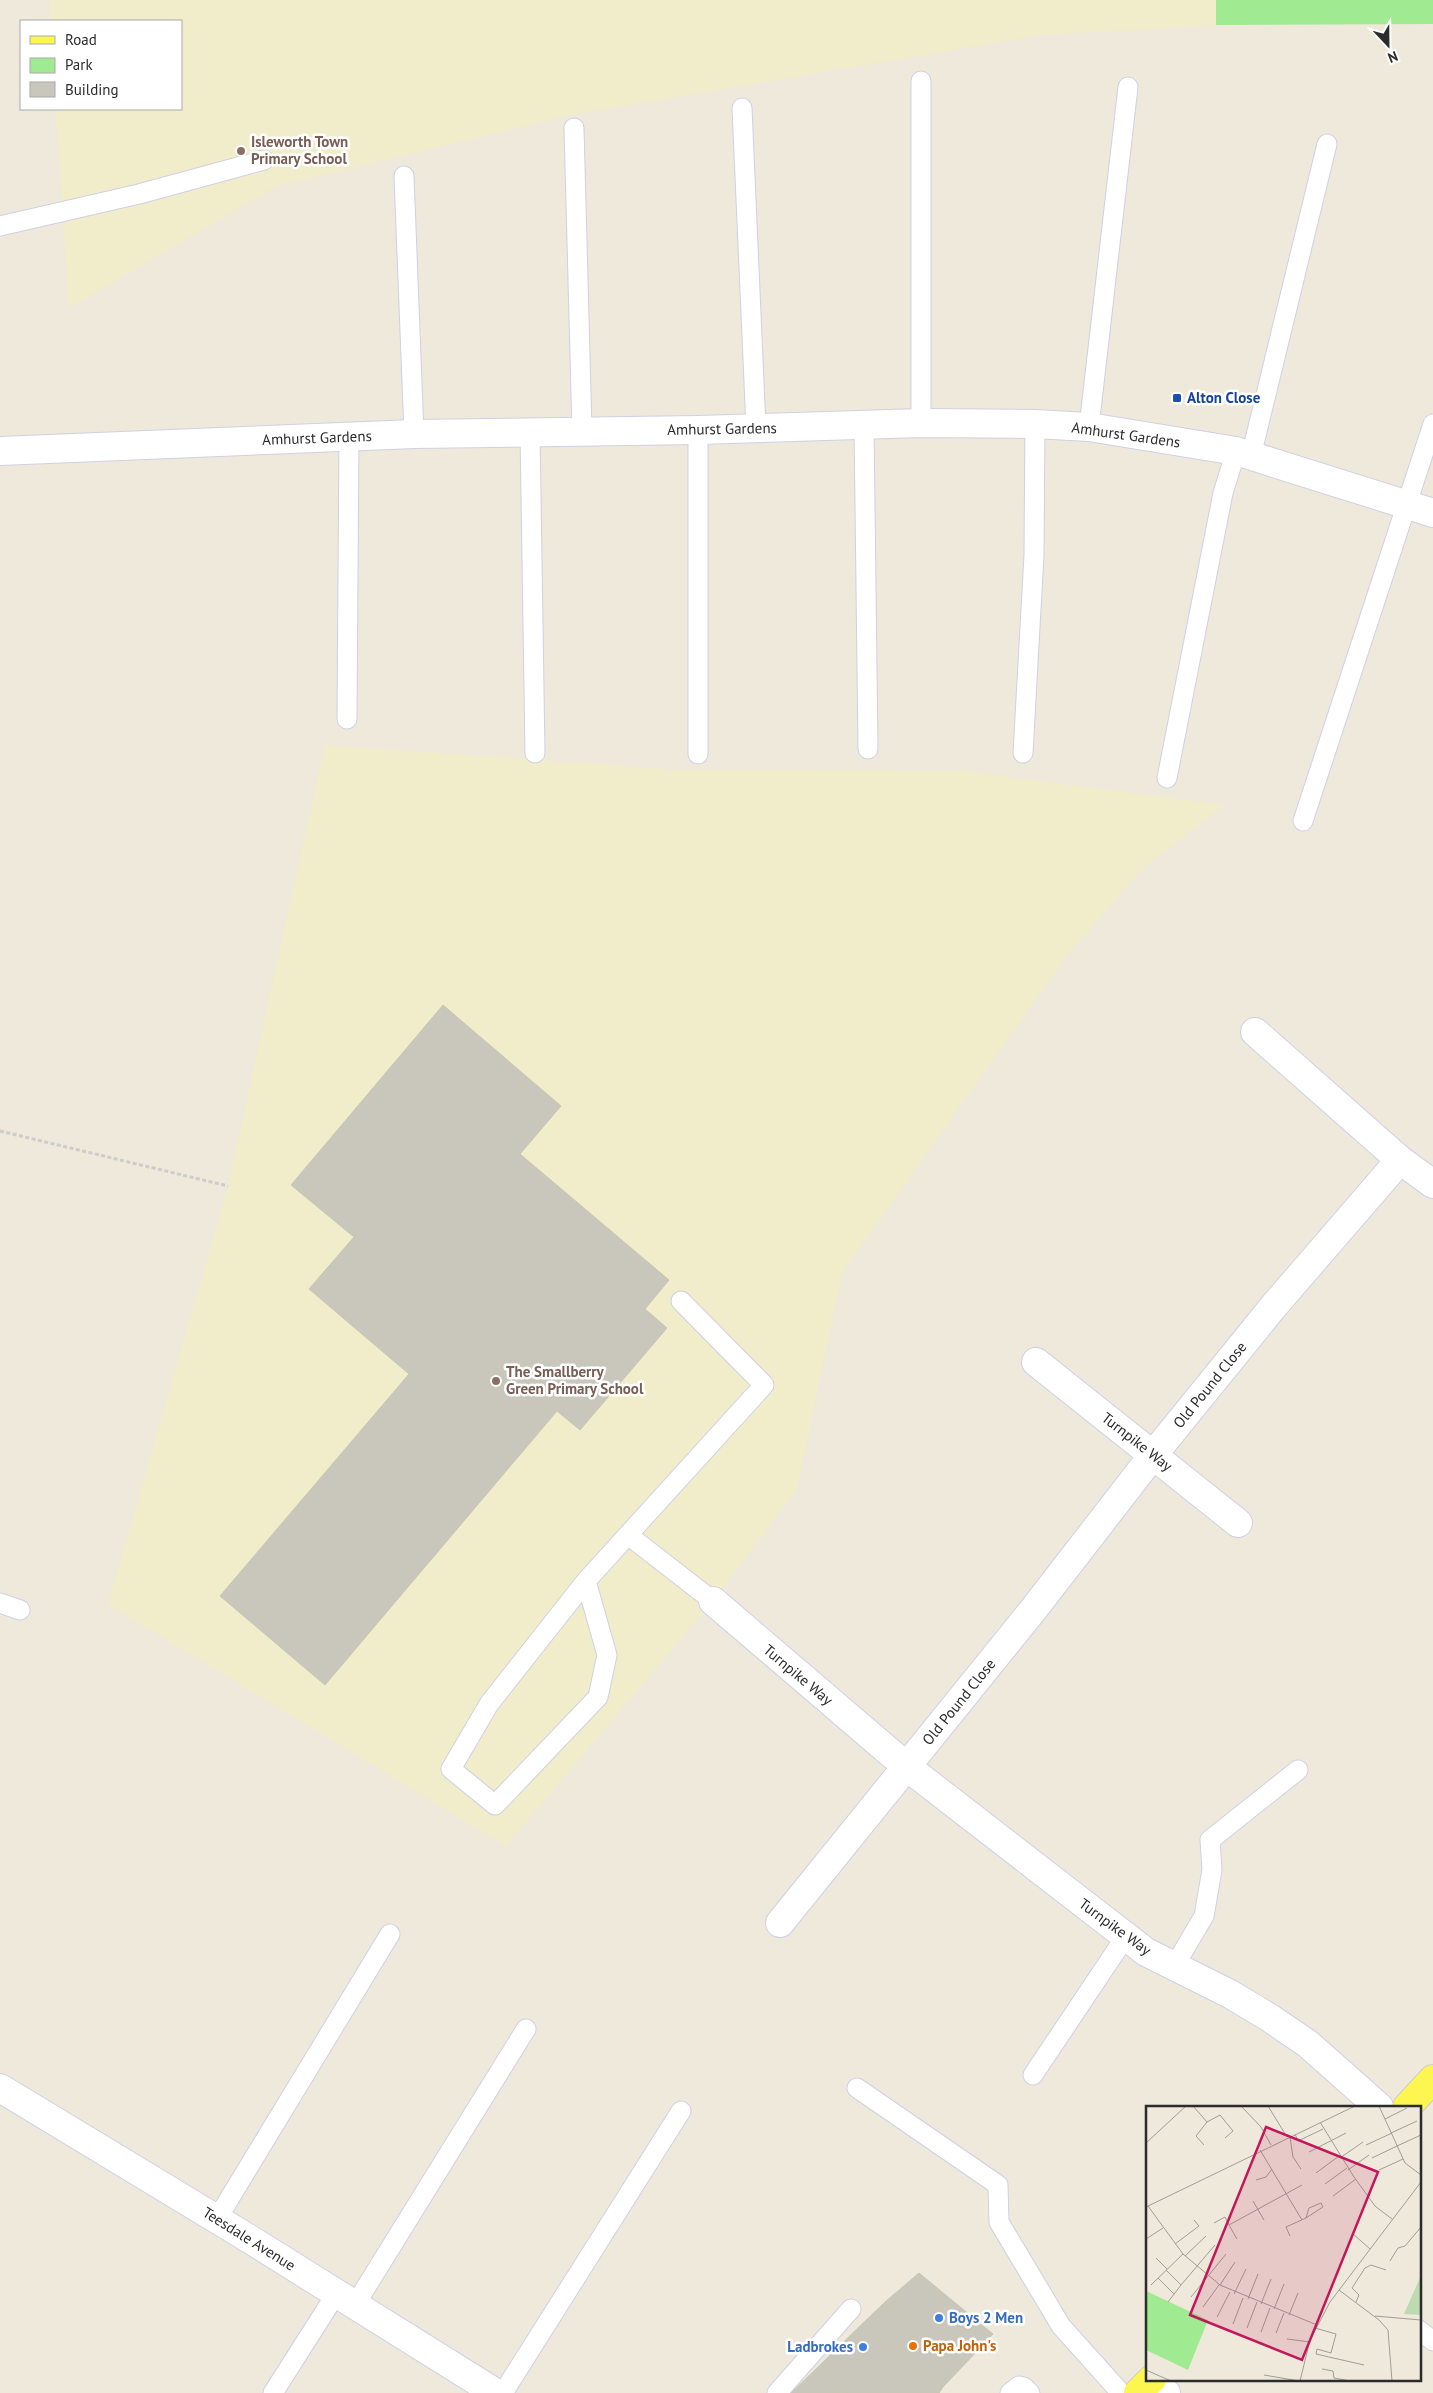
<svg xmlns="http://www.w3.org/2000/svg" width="1433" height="2393" viewBox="0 0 1433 2393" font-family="'PT Sans',sans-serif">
  <rect width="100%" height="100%" fill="#eee9db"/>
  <!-- education -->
  <g fill="#f1ecc9">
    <path d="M 49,0 L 1216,0 L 1216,25 L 1041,35 L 571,115 L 275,187 L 69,308 L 56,109 L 181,109 L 181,21 L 50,21 Z"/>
    <path d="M 325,745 L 679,770 L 962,771 L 1225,805 L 1145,866 L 1065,958 L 842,1273 L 797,1489 L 713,1601 L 506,1846 L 108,1604 L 228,1186 Z"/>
  </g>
  <!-- green -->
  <path fill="#a0ea92" d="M 1216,0 L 1433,0 L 1433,24 L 1216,25 Z"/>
  <!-- building -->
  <g fill="#c9c6bb" stroke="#cac6b4">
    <path d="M 443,1005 L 561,1106 L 520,1154 L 669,1280 L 645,1309 L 667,1328 L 580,1430 L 557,1411 L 325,1685 L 220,1596 L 409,1374 L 309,1289 L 354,1237 L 291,1185 Z"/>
    <path d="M 919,2273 L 993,2334 L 963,2366 L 885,2302 Z"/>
    <path d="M 885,2302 L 963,2366 L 943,2387 L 860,2326 Z"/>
    <path d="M 860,2326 L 943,2387 L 939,2393 L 847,2393 L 816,2369 Z"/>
    <path d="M 816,2369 L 847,2393 L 791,2393 Z"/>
  </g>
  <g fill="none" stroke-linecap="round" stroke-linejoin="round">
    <defs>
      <g id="lane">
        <path d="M 921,81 L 921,423"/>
        <path d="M 742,108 L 756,428"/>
        <path d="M 574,128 L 582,431"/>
        <path d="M 404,176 L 414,434"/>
        <path d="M 0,226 L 139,194 L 264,160"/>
        <path d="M 864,425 L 868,749"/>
        <path d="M 1089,427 L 1128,87"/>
        <path d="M 698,430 L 698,754"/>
        <path d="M 530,431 L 535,753"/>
        <path d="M 1251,456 L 1327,144"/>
        <path d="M 347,719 L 349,436"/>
        <path d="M 1023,753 L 1034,555 L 1035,424"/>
        <path d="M 1167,778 L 1223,493 L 1236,451"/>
        <path d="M 1303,821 L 1433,424"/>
        <path d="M 628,1535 L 713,1601"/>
        <path d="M 586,1581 L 489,1704 L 451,1769 L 495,1805 L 598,1697 L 607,1655 L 586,1581 L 764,1385 L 681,1301"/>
        <path d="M 0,1603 L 20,1610"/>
        <path d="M 1175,1965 L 1204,1916 L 1212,1870 L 1210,1840 L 1298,1770"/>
        <path d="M 1033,2075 L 1126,1936"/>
        <path d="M 857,2088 L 998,2185 L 999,2222 L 1061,2326 L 1121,2393"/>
        <path d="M 217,2219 L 390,1934"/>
        <path d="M 355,2305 L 526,2029"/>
        <path d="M 1419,2330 L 1433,2341"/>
        <path d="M 273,2393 L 336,2294"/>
        <path d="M 503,2393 L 681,2111"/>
        <path d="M 777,2393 L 851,2309"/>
        <path d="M 1010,2393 L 1019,2386 L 1024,2387 L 1030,2393"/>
      </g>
      <g id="street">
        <path d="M 0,451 L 414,434 L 698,430 L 921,423 L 1035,424 L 1089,427 L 1236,451 L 1433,513"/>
        <path d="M 1400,1160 L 1433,1184"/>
        <path d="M 1036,1362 L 1238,1523"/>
        <path d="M 713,1601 L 907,1767 L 1146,1952 L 1230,1994 L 1270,2018 L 1308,2044 L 1379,2107"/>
        <path d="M 780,1923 L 1033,1610 L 1153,1455 L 1273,1307 L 1400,1160 L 1255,1032"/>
        <path d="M 0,2088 L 243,2235 L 496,2393"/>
        <path d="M 1151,2381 L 1166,2393"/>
      </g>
      <g id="primary">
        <path d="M 1407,2107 L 1433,2079"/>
        <path d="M 1138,2393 L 1152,2379"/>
      </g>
    </defs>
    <!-- lane casing -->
    <use href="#lane" stroke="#d0d0e5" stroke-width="21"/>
    <!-- street casing -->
    <use href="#street" stroke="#d0d0e5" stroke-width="30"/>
    <!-- primary casing -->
    <use href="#primary" stroke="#ccc" stroke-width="30"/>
    <!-- path -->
    <path stroke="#ccc" stroke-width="3" stroke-dasharray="4 2.5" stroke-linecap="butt" d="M 0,1131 L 228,1186"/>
    <!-- lane -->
    <use href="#lane" stroke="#fff" stroke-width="19"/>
    <!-- street -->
    <use href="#street" stroke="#fff" stroke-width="28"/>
    <!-- primary -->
    <use href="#primary" stroke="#fef650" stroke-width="28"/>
  </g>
  <!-- markers -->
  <g fill="#8d6e63" stroke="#fff" stroke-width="2">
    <circle cx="241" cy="151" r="5"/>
    <circle cx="496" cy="1381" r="5"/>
  </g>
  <rect fill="#1a4fb4" stroke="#fff" stroke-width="2" x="1172" y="393" width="10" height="10" rx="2.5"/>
  <g fill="#3f7fe0" stroke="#fff" stroke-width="2">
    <circle cx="939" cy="2318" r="5"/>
    <circle cx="863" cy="2347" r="5"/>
  </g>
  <circle fill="#e8710a" stroke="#fff" stroke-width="2" cx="913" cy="2346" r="5"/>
  <g text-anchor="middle" stroke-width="5" stroke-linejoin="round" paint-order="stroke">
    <!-- education labels -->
    <g font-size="15" font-weight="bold" fill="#785e54" stroke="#fff" text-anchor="start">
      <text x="251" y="147">Isleworth Town<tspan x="251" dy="17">Primary School</tspan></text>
      <text x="506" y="1377">The Smallberry<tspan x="506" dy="17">Green Primary School</tspan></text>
    </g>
    <!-- transit labels -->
    <g font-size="15" font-weight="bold" fill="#164399" stroke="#fff" text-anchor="start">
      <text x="1187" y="403">Alton Close</text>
    </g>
    <!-- street labels -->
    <g font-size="15" fill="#2b2b2b" stroke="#fff">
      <text transform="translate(722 429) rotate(-1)" y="5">Amhurst Gardens</text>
      <text transform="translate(1126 435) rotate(8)" y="5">Amhurst Gardens</text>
      <text transform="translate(317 438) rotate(-2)" y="5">Amhurst Gardens</text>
      <text transform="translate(1210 1385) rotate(-51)" y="5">Old Pound Close</text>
      <text transform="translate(1137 1442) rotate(38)" y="5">Turnpike Way</text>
      <text transform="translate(798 1675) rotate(40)" y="5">Turnpike Way</text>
      <text transform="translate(959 1702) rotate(-51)" y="5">Old Pound Close</text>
      <text transform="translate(1115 1927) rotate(36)" y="5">Turnpike Way</text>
      <text transform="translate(249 2239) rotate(32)" y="5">Teesdale Avenue</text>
    </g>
    <!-- shop labels -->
    <g font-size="15" font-weight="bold" fill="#366cbe" stroke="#fff" text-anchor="start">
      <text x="949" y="2323">Boys 2 Men</text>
      <text x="853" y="2352" text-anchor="end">Ladbrokes</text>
    </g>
    <!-- food labels -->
    <g font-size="15" font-weight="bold" fill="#c56008" stroke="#fff" text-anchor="start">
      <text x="923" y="2351">Papa John's</text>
    </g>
  </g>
  <!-- overview -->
  <g transform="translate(1146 2106)">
    <rect width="275" height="275" fill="#eee9db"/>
    <path d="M 0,185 L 62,214 L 42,264 L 0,244 Z" fill="#a0ea92"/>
    <path d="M 275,170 L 275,209 L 258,208 L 273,174 Z" fill="#bddab0"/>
    <path fill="none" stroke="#a09d95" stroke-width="1" d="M 47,0 L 61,16 L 50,30 L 58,39M 95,0 L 115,21 L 125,39M 122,0 L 141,31M 233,0 L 259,57 L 275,69M 239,13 L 261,2M 61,16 L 74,9 L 87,25 L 79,32M 174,16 L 208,71 L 229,100 L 246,113M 245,27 L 271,15M 149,28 L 152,35 L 177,23M 144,31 L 147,51 L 155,63M 0,37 L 40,0M 220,39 L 246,27M 251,40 L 275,29M 114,44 L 156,114M 163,46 L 200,27M 194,52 L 217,36M 226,52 L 251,40M 202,64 L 223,49M 233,64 L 257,53M 170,67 L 193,50M 110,74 L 120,71 L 126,63M 179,78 L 201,62M 187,90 L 210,73M 107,95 L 118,114M 2,100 L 37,148 L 74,179 L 171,219M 0,101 L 209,0M 68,117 L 79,111 L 83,119M 206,127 L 224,143M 144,130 L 140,121 L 160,112 L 163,102 L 175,97 L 177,101 L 160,112M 0,133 L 17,122M 91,133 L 83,119 L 156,79M 29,138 L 53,120 L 48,114M 39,150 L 60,130M 10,152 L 21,163M 244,155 L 252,142 L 259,140 L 275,121M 20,164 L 35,179 L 69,139M 12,172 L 28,188M 5,179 L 37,148M 74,179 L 89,156M 193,184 L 233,214 L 242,224 L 246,275M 88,188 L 100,163M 45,191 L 80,148M 102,193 L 112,168M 22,196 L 35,179M 210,196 L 213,189 L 206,182 L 219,162 L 225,159 L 240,164M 115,198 L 125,173M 57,201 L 73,179M 128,203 L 138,178M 143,209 L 152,187M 229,210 L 275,214M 71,211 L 84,186M 87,218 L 97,192M 101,222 L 111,196M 169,222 L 190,228 L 185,247 L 171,243 L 170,248 L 183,251M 115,226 L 124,202M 130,227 L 138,207M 141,233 L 164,236M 183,251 L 218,259M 176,263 L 187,265 L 188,272M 0,264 L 25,275M 118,269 L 153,275M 188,272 L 204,275M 154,275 L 164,234 L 184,196 L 275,76"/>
    <path fill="#c2185b" fill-opacity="0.15" stroke="#c2185b" stroke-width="2.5" d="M 120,21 L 232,66 L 156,254 L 44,209 Z"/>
    <rect width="275" height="275" fill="none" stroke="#2b2b2b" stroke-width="2.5"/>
  </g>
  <!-- legend -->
  <rect x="20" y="20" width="162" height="90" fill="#ffffff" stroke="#aaaaaa"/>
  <rect x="30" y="36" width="25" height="8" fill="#fef650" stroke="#aaaaaa"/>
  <text x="65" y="45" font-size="15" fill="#2b2b2b">Road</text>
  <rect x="30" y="58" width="25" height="15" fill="#a0ea92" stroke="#aaaaaa"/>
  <text x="65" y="70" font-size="15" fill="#2b2b2b">Park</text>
  <rect x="30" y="82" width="25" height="15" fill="#c9c6bb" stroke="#aaaaaa"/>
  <text x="65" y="95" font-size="15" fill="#2b2b2b">Building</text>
  <!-- north arrow -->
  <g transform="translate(1388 45) rotate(158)" stroke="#ffffff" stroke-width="4" paint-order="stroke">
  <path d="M0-4L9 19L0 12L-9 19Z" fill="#2b2b2b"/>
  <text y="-8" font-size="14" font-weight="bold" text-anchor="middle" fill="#2b2b2b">N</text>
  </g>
</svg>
